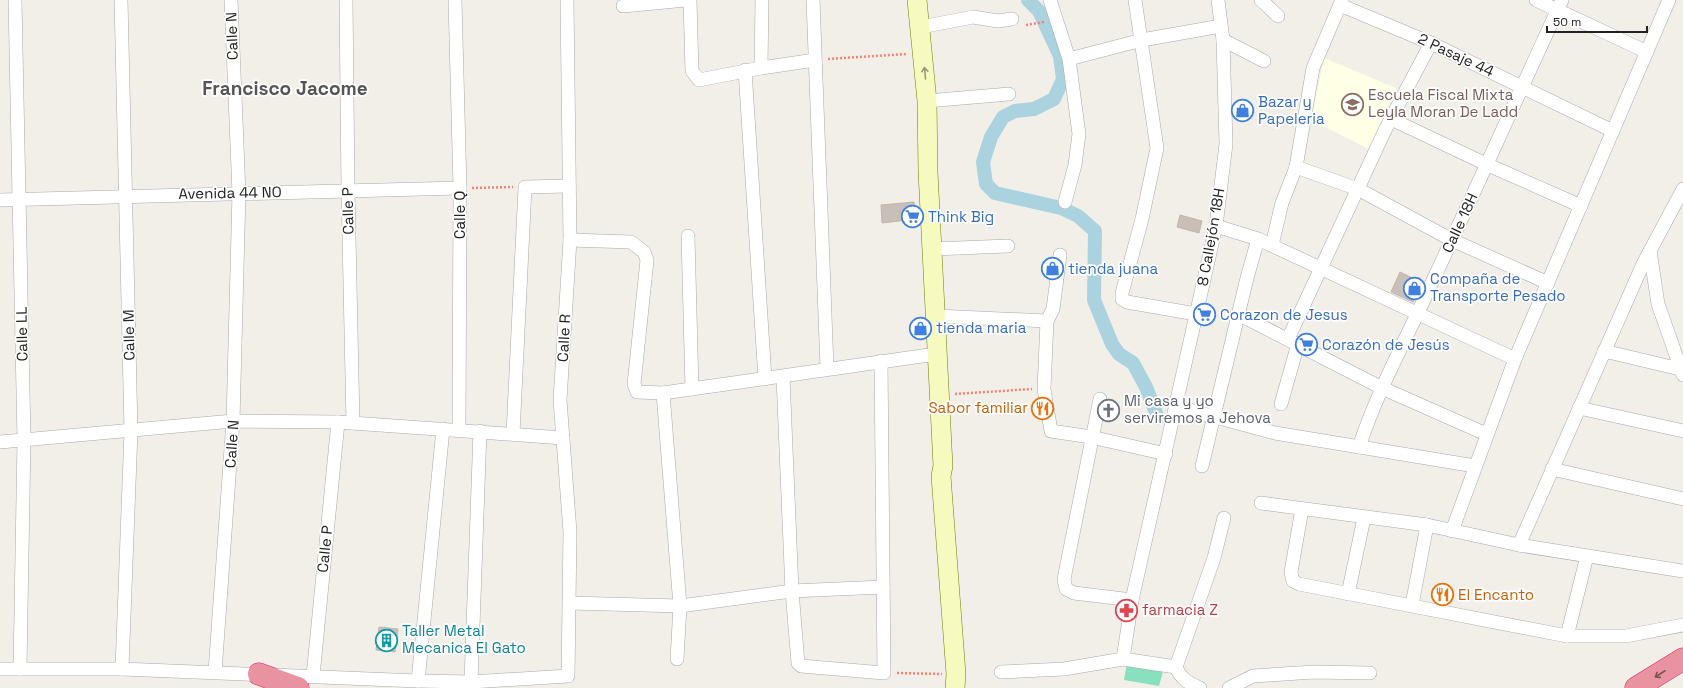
<svg xmlns="http://www.w3.org/2000/svg" width="1683" height="688" viewBox="0 0 1683 688" font-family="'Space Grotesk',sans-serif">
  <rect width="100%" height="100%" fill="#f2efe9"/>
  <!-- education -->
  <path fill="#ffffe5" d="M 1324,58 L 1396,88 L 1369,149 L 1311,120 Z"/>
  <!-- pitch -->
  <path fill="#88e0be" d="M 1127,663 L 1164,668 L 1159,686 L 1124,680 Z"/>
  <g fill="none" stroke-linecap="round" stroke-linejoin="round">
    <!-- canal -->
    <path stroke="#aad3df" stroke-width="14" d="M 1028,0 L 1039,11 L 1060,56 L 1063,79 L 1054,99 L 1034,109 L 1015,111 L 1003,117 L 991,137 L 983,162 L 986,184 L 995,193 L 1061,208 L 1078,216 L 1095,231 L 1094,300 L 1112,344 L 1119,354 L 1133,363 L 1146,387 L 1158,418"/>
  </g>
  <!-- building -->
  <g fill="#c7bfb8" stroke="#c4b6ab">
    <path d="M 1235,104 L 1250,106 L 1248,118 L 1234,116 Z"/>
    <path d="M 914,202 L 916,219 L 882,223 L 881,205 Z"/>
    <path d="M 1180,215 L 1202,221 L 1199,233 L 1177,227 Z"/>
    <path d="M 1400,272 L 1423,283 L 1413,302 L 1391,292 Z"/>
    <path d="M 379,627 L 398,629 L 395,652 L 376,650 Z"/>
  </g>
  <g fill="none" stroke-linecap="round" stroke-linejoin="round">
    <defs>
      <g id="street">
        <path d="M 15,0 L 24,440 L 20,669"/>
        <path d="M 121,0 L 131,431 L 122,669"/>
        <path d="M 346,0 L 348,190 L 353,423"/>
        <path d="M 455,0 L 460,188 L 459,430"/>
        <path d="M 690,0 L 692,71 L 699,80 L 761,68 L 762,0"/>
        <path d="M 813,0 L 827,368"/>
        <path d="M 1050,0 L 1069,59 L 1079,134 L 1075,165 L 1065,202"/>
        <path d="M 1135,0 L 1157,148 L 1142,219 L 1122,293 L 1122,299 L 1127,302 L 1196,314"/>
        <path d="M 1261,0 L 1278,16"/>
        <path d="M 1536,0 L 1647,52"/>
        <path d="M 1340,5 L 1431,43 L 1613,131"/>
        <path d="M 623,6 L 686,0"/>
        <path d="M 921,27 L 973,17 L 998,21 L 1012,19"/>
        <path d="M 1223,40 L 1264,61"/>
        <path d="M 1069,59 L 1142,40 L 1221,26"/>
        <path d="M 761,68 L 815,60"/>
        <path d="M 745,70 L 765,379"/>
        <path d="M 927,101 L 1009,94"/>
        <path d="M 1391,119 L 1486,164 L 1581,206"/>
        <path d="M 1296,167 L 1358,189 L 1452,240 L 1548,283"/>
        <path d="M 0,200 L 460,188"/>
        <path d="M 1216,226 L 1258,239 L 1515,359"/>
        <path d="M 688,236 L 692,389"/>
        <path d="M 570,240 L 631,242 L 644,252 L 647,260 L 634,384 L 637,392 L 663,393 L 929,355"/>
        <path d="M 1272,245 L 1282,203 L 1296,167 L 1313,68 L 1342,0"/>
        <path d="M 933,249 L 1008,246"/>
        <path d="M 1650,251 L 1658,304 L 1683,375"/>
        <path d="M 1238,314 L 1382,388 L 1486,434"/>
        <path d="M 936,316 L 1047,321 L 1044,389 L 1051,431 L 1091,437 L 1166,454"/>
        <path d="M 1047,321 L 1053,309 L 1060,255"/>
        <path d="M 1288,339 L 1386,128 L 1431,43"/>
        <path d="M 1604,351 L 1680,369"/>
        <path d="M 783,377 L 792,591 L 798,663 L 801,666 L 884,673 L 881,361"/>
        <path d="M 663,393 L 680,606 L 677,659"/>
        <path d="M 1100,399 L 1064,579 L 1066,589 L 1074,593 L 1132,600"/>
        <path d="M 1281,404 L 1298,344"/>
        <path d="M 1175,406 L 1275,433 L 1475,466"/>
        <path d="M 1579,408 L 1683,431"/>
        <path d="M 513,434 L 525,187 L 569,186"/>
        <path d="M 0,442 L 233,421 L 338,422 L 563,438"/>
        <path d="M 1359,447 C 1377,392 1405,341 1429,289 C 1474,193 1518,96 1562,0"/>
        <path d="M 1202,466 L 1247,278 L 1258,239"/>
        <path d="M 1552,469 L 1683,499"/>
        <path d="M 1261,503 L 1427,525 L 1519,545 L 1683,571"/>
        <path d="M 1302,509 L 1291,572 L 1293,581 L 1299,584 L 1567,636 L 1626,636 L 1683,625"/>
        <path d="M 1452,531 L 1515,359 L 1669,0"/>
        <path d="M 1519,545 L 1643,264 L 1683,189"/>
        <path d="M 1348,594 L 1364,518"/>
        <path d="M 570,603 L 680,606 L 792,591 L 883,587"/>
        <path d="M 1412,605 L 1427,525"/>
        <path d="M 1567,636 L 1587,556"/>
        <path d="M 1123,659 L 1132,600 L 1216,226 L 1226,144 L 1223,40 L 1218,0"/>
        <path d="M 1176,667 C 1181,679 1188,683 1200,688"/>
        <path d="M 0,669 L 122,669 L 418,681 L 471,682 L 568,676 L 570,532 L 560,400 L 570,240 L 567,0"/>
        <path d="M 215,672 L 233,421 L 239,193 L 231,0"/>
        <path d="M 1001,672 L 1064,669 L 1123,659 L 1176,667 L 1214,558 L 1224,518"/>
        <path d="M 313,676 L 338,422"/>
        <path d="M 418,681 L 443,429"/>
        <path d="M 471,682 L 480,431"/>
        <path d="M 1229,688 L 1253,676 L 1314,672 L 1370,673"/>
      </g>
      <path id="secondary" d="M 917,0 L 927,101 L 928,172 L 943,466 L 941,476 L 956,674 L 955,688"/>
      <g id="highway">
        <path d="M 259,674 L 298,688"/>
        <path d="M 1636,688 L 1683,659"/>
      </g>
    </defs>
    <!-- street casing -->
    <use href="#street" stroke="#a9a9a9" stroke-width="14"/>
    <!-- secondary casing -->
    <use href="#secondary" stroke="#707d05" stroke-width="20"/>
    <!-- highway casing -->
    <use href="#highway" stroke="#dc2a67" stroke-width="23"/>
    <!-- path -->
    <g stroke="#fa8072" stroke-width="2.5" stroke-dasharray="2 2" stroke-linecap="butt">
      <path d="M 1026,25 L 1044,22"/>
      <path d="M 828,59 L 907,54"/>
      <path d="M 472,188 L 513,187"/>
      <path d="M 955,394 L 1032,389"/>
      <path d="M 897,673 L 942,674"/>
    </g>
    <!-- street -->
    <use href="#street" stroke="#fff" stroke-width="13"/>
    <!-- secondary -->
    <use href="#secondary" stroke="#f7fabf" stroke-width="19"/>
    <!-- highway -->
    <use href="#highway" stroke="#e892a2" stroke-width="22"/>
  </g>
  <!-- one-way arrows -->
  <defs><path id="oneway-shaft" d="M-6 0H5M1.5-3L5.5 0L1.5 3" fill="none" stroke-width="1.6" stroke-linecap="round" stroke-linejoin="round"/></defs>
  <use stroke="#979978" href="#oneway-shaft" transform="translate(925 73) rotate(-95)"/>
  <use stroke="#7b545c" href="#oneway-shaft" transform="translate(1660 674) rotate(147)"/>
  <!-- icons -->
  <defs>
    <symbol id="school-ring" viewBox="-11 -11 22 22"><circle r="9.5" fill="#fff" stroke="#8d6e63" stroke-width="1.5"/><path d="M0-5L7-2L0 1L-7-2ZM-4 1L0 2.5L4 1V4Q0 6-4 4Z" fill="#8d6e63"/></symbol>
    <symbol id="shop-ring" viewBox="-11 -11 22 22"><circle r="9.5" fill="#fff" stroke="#3f7fe0" stroke-width="1.5"/><path d="M-5-2.5h2.3a2.7 3.5 0 0 1 5.4 0H5L5.5 6h-11ZM-1.5-2.5h3a1.5 2.3 0 0 0-3 0Z" fill="#3f7fe0"/></symbol>
    <symbol id="supermarket-ring" viewBox="-11 -11 22 22"><circle r="9.5" fill="#fff" stroke="#3f7fe0" stroke-width="1.5"/><path d="M-6-5.5h2.5l.6 2H6L4.5 2H-2.5L-4.4-4H-6ZM-1.5 3.2a1.3 1.3 0 1 0 .1 0ZM3 3.2a1.3 1.3 0 1 0 .1 0Z" fill="#3f7fe0"/></symbol>
    <symbol id="restaurant-ring" viewBox="-11 -11 22 22"><circle r="9.5" fill="#fff" stroke="#e8710a" stroke-width="1.5"/><path d="M-5-6h1v4h1v-4h1v4h1v-4h1v5L-1.5 .5V6h-2V.5L-5-1ZM5-6V6H3V1.5H1.5Q1.5-4 5-6Z" fill="#e8710a"/></symbol>
    <symbol id="church-ring" viewBox="-11 -11 22 22"><circle r="9.5" fill="#fff" stroke="#6b7280" stroke-width="1.5"/><path d="M-1.2-6h2.4v3.5h3.3v2.4h-3.3V6h-2.4V-.1h-3.3v-2.4h3.3Z" fill="#6b7280"/></symbol>
    <symbol id="pharmacy-ring" viewBox="-11 -11 22 22"><circle r="9.5" fill="#fff" stroke="#e0444e" stroke-width="1.5"/><path d="M-2-6h4v4h4v4h-4v4h-4v-4h-4v-4h4Z" fill="#e0444e"/></symbol>
    <symbol id="building-ring" viewBox="-11 -11 22 22"><circle r="9.5" fill="#fff" stroke="#0f9aa8" stroke-width="1.5"/><path d="M-4-6H4V6H1V3H-1V6H-4ZM-2.5-4.3h1.7v1.8h-1.7ZM.8-4.3h1.7v1.8H.8ZM-2.5-1h1.7V.8h-1.7ZM.8-1h1.7V.8H.8Z" fill="#0f9aa8"/></symbol>
  </defs>
  <g fill-rule="evenodd">
    <use href="#school-ring" x="1340" y="92" width="25" height="25"/>
    <use href="#shop-ring" x="1230" y="98" width="25" height="25"/>
    <use href="#supermarket-ring" x="900" y="204" width="25" height="25"/>
    <use href="#shop-ring" x="1040" y="256" width="25" height="25"/>
    <use href="#shop-ring" x="1402" y="276" width="25" height="25"/>
    <use href="#supermarket-ring" x="1192" y="302" width="25" height="25"/>
    <use href="#shop-ring" x="908" y="316" width="25" height="25"/>
    <use href="#supermarket-ring" x="1294" y="332" width="25" height="25"/>
    <use href="#restaurant-ring" x="1030" y="396" width="25" height="25"/>
    <use href="#church-ring" x="1096" y="398" width="25" height="25"/>
    <use href="#restaurant-ring" x="1430" y="582" width="25" height="25"/>
    <use href="#pharmacy-ring" x="1114" y="598" width="25" height="25"/>
    <use href="#building-ring" x="374" y="628" width="25" height="25"/>
  </g>
  <g text-anchor="middle" stroke-width="3.5" stroke-linejoin="round" paint-order="stroke">
    <!-- street labels -->
    <g font-size="15" fill="#222" stroke="#fff">
      <text transform="translate(232 36) rotate(-92)" y="5">Calle N</text>
      <text transform="translate(1456 55) rotate(25)" y="5">2 Pasaje 44</text>
      <text transform="translate(230 193) rotate(-1)" y="5">Avenida 44 NO</text>
      <text transform="translate(348 211) rotate(-91)" y="5">Calle P</text>
      <text transform="translate(460 215) rotate(-90)" y="5">Calle Q</text>
      <text transform="translate(1460 223) rotate(-65)" y="5">Calle 18H</text>
      <text transform="translate(1211 237) rotate(-80)" y="5">8 Callejón 18H</text>
      <text transform="translate(22 334) rotate(-91)" y="5">Calle LL</text>
      <text transform="translate(129 335) rotate(-91)" y="5">Calle M</text>
      <text transform="translate(564 338) rotate(-87)" y="5">Calle R</text>
      <text transform="translate(232 444) rotate(-86)" y="5">Calle N</text>
      <text transform="translate(325 549) rotate(-84)" y="5">Calle P</text>
    </g>
    <!-- education labels -->
    <g font-size="15" fill="#785e54" stroke="#fff" text-anchor="start">
      <text x="1368" y="100">Escuela Fiscal Mixta<tspan x="1368" dy="17">Leyla Moran De Ladd</tspan></text>
    </g>
    <!-- shop labels -->
    <g font-size="15" fill="#366cbe" stroke="#fff" text-anchor="start">
      <text x="1258" y="107">Bazar y<tspan x="1258" dy="17">Papeleria</tspan></text>
      <text x="928" y="222">Think Big</text>
      <text x="1068" y="274">tienda juana</text>
      <text x="1430" y="284">Compaña de<tspan x="1430" dy="17">Transporte Pesado</tspan></text>
      <text x="1220" y="320">Corazon de Jesus</text>
      <text x="936" y="333">tienda maria</text>
      <text x="1322" y="350">Corazón de Jesús</text>
    </g>
    <!-- worship labels -->
    <g font-size="15" fill="#5b616d" stroke="#fff" text-anchor="start">
      <text x="1124" y="406">Mi casa y yo<tspan x="1124" dy="17">serviremos a Jehova</tspan></text>
    </g>
    <!-- food labels -->
    <g font-size="15" fill="#c56008" stroke="#fff" text-anchor="end">
      <text x="1028" y="413">Sabor familiar</text>
      <text x="1458" y="600" text-anchor="start">El Encanto</text>
    </g>
    <!-- health labels -->
    <g font-size="15" fill="#be3a42" stroke="#fff" text-anchor="start">
      <text x="1142" y="615">farmacia Z</text>
    </g>
    <!-- culture labels -->
    <g font-size="15" fill="#0d838f" stroke="#fff" text-anchor="start">
      <text x="402" y="636">Taller Metal<tspan x="402" dy="17">Mecanica El Gato</tspan></text>
    </g>
    <!-- district labels -->
    <g font-size="19" font-weight="bold" fill="#555" stroke="#fff">
      <text x="285" y="95">Francisco Jacome</text>
    </g>
  </g>
  <!-- scale -->
  <path d="M1547 26v6h100v-6" fill="none" stroke="#222222" stroke-width="2"/>
  <text x="1553" y="26" font-size="12" fill="#222222" stroke="#ffffff" stroke-width="3" paint-order="stroke">50 m</text>
</svg>
